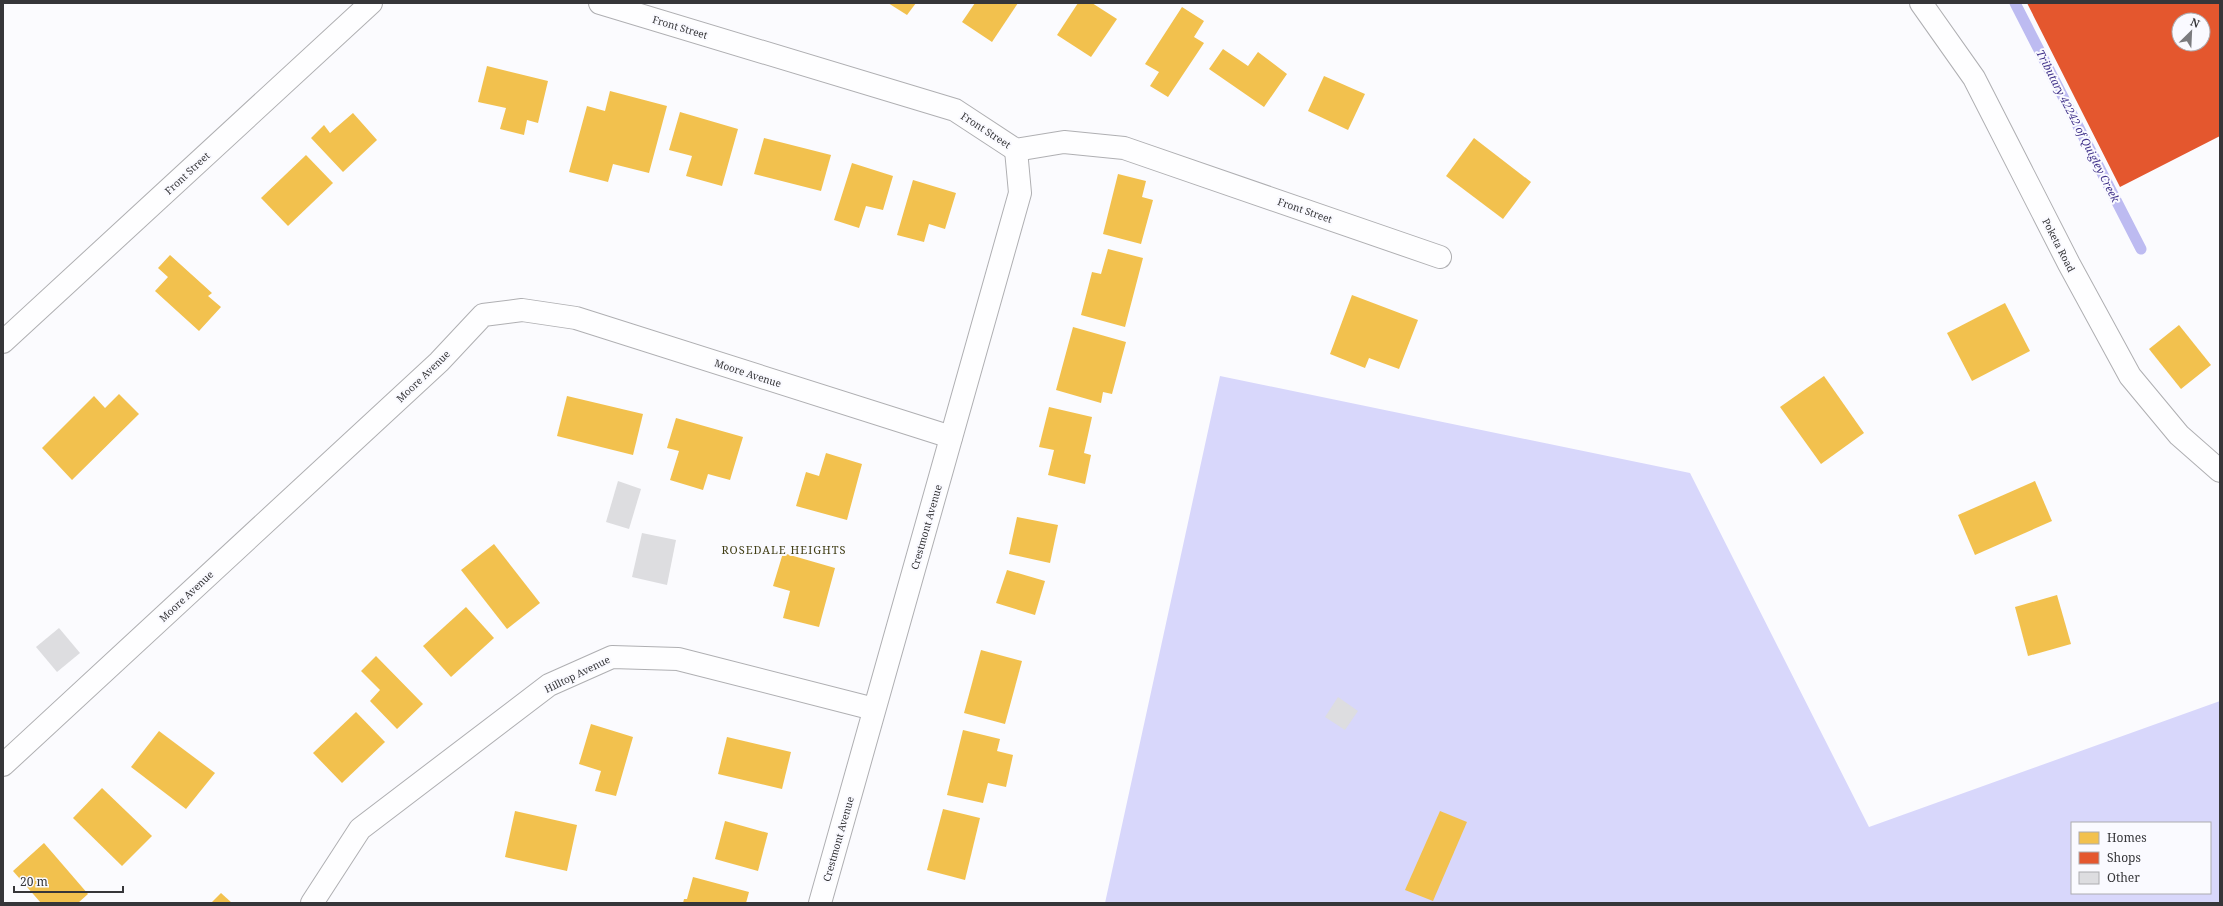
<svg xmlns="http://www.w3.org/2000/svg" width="2223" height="906" viewBox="0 0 2223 906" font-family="'Noto Serif',serif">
  <rect width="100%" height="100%" fill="#fbfbfe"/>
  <!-- forest -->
  <path fill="#d8d7fb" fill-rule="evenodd" d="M 1220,376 L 1690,473 L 1869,827 L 2220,701 L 2220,903 L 1105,903 ZM 2072,823 L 2210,823 L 2210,893 L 2072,893 Z"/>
  <!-- homes -->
  <g fill="#f2c14e">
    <path d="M 888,3 L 916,3 L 907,15 Z"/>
    <path d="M 975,3 L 1018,3 L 992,42 L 962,22 Z"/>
    <path d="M 1078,3 L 1092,3 L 1117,19 L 1091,57 L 1057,35 Z"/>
    <path d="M 1182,7 L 1204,21 L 1194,37 L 1204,43 L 1168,97 L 1150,86 L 1159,72 L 1145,64 Z"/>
    <path d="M 1223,49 L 1248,66 L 1258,52 L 1287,74 L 1264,107 L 1209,69 Z"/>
    <path d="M 487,66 L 548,81 L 538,123 L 527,120 L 524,135 L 500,129 L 506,108 L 478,102 Z"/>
    <path d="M 1324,76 L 1365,94 L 1348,130 L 1308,111 Z"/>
    <path d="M 610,91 L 667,106 L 649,173 L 613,164 L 608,182 L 569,172 L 587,106 L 605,111 Z"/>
    <path d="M 680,112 L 738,129 L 722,186 L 686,176 L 692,156 L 669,150 Z"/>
    <path d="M 353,113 L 377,140 L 343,172 L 311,138 L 324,125 L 330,133 Z"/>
    <path d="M 764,138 L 831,155 L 821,191 L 754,174 Z"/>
    <path d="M 1474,138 L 1531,182 L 1503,219 L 1446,176 Z"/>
    <path d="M 306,155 L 333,183 L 288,226 L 261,198 Z"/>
    <path d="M 852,163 L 893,176 L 883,210 L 866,206 L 859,228 L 834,220 Z"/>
    <path d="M 1118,174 L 1146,181 L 1142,197 L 1153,200 L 1141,244 L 1103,234 Z"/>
    <path d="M 913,180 L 956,193 L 945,229 L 929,224 L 924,242 L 897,235 Z"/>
    <path d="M 1108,249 L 1143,258 L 1125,327 L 1081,315 L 1092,272 L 1101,274 Z"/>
    <path d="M 170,255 L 212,293 L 208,296 L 221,307 L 199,331 L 155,291 L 168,277 L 158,268 Z"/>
    <path d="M 1352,295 L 1418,320 L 1399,369 L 1369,358 L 1365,368 L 1330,354 Z"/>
    <path d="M 2005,303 L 2030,351 L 1972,381 L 1947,333 Z"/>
    <path d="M 2179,325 L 2211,365 L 2181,389 L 2149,349 Z"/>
    <path d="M 1073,327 L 1126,342 L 1112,394 L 1103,392 L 1101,403 L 1056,390 Z"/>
    <path d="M 1824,376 L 1864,433 L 1821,464 L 1780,407 Z"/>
    <path d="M 119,394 L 139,414 L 72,480 L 42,448 L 94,396 L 105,408 Z"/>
    <path d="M 567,396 L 643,414 L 633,455 L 557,436 Z"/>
    <path d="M 1049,407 L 1092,417 L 1084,453 L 1091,455 L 1085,484 L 1048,475 L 1054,450 L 1039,447 Z"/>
    <path d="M 676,418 L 743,437 L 730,480 L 708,474 L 703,490 L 670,480 L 679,451 L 667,448 Z"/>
    <path d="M 826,453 L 862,464 L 847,520 L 796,506 L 806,472 L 819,476 Z"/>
    <path d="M 2035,481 L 2052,521 L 1975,555 L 1958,515 Z"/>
    <path d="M 1017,517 L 1058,525 L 1050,563 L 1009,554 Z"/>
    <path d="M 494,544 L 540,603 L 507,629 L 461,570 Z"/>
    <path d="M 783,553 L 835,568 L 819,627 L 783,618 L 790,591 L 773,586 Z"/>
    <path d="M 1007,570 L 1045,581 L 1035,615 L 996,603 Z"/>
    <path d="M 2057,595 L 2071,644 L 2028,656 L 2015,607 Z"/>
    <path d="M 466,607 L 494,638 L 451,677 L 423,646 Z"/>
    <path d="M 981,650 L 1022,661 L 1005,724 L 964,713 Z"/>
    <path d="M 376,656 L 423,704 L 397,729 L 370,701 L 380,690 L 361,671 Z"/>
    <path d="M 356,712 L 385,742 L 342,783 L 313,753 Z"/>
    <path d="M 591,724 L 633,737 L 616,796 L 595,791 L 601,771 L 579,764 Z"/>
    <path d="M 963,730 L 1000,739 L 997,751 L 1013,755 L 1006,787 L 988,783 L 983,803 L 947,795 Z"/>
    <path d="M 159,731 L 215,773 L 186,809 L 131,767 Z"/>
    <path d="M 727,737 L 791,752 L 782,789 L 718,774 Z"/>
    <path d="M 102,788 L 152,836 L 122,866 L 73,818 Z"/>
    <path d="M 943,809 L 980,818 L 965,880 L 927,870 Z"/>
    <path d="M 515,811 L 577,825 L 567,871 L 505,857 Z"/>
    <path d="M 1440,811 L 1467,822 L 1433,901 L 1405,890 Z"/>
    <path d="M 725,821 L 768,833 L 758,871 L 715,859 Z"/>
    <path d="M 44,843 L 88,894 L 78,903 L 41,903 L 13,871 Z"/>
    <path d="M 693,877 L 749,892 L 746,903 L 683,903 L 684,899 L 687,899 Z"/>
    <path d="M 221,893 L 232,903 L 211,903 Z"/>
  </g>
  <!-- shops -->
  <path fill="#e4572e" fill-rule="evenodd" d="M 2027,3 L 2220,3 L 2220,136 L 2120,187 ZM 2179,20 L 2203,20 L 2203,44 L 2179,44 Z"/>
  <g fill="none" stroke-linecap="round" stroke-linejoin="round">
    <!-- stream -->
    <path stroke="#bdbbf1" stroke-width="11" d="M 2015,3 L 2141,249"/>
  </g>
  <!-- building -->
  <g fill="#dddde0">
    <path d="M 618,481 L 641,489 L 629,529 L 606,522 Z"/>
    <path d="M 642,533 L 676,540 L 667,585 L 632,577 Z"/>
    <path d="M 59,628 L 80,653 L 57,672 L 36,647 Z"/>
    <path d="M 1338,697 L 1358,711 L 1345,730 L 1325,717 Z"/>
  </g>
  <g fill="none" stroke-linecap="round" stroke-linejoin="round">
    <defs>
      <g id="minor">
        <path d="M 600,3 L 955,110 L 1016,150 L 1064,142 L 1124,148 L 1440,257"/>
        <path d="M 1921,3 L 1974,78 L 2069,264 L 2130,376 L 2179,435 L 2220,471"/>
        <path d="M 3,342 L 371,3"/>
        <path d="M 3,765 L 439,362 L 483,315 L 522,310 L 576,318 L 951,437"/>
        <path d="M 312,903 L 360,829 L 549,685 L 612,657 L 678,659 L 874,709"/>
        <path d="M 820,903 L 1020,193 L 1016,150"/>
      </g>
    </defs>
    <!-- minor casing -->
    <use href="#minor" stroke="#afafb2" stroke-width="24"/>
    <!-- minor -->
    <use href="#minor" stroke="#fefeff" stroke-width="22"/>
  </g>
  <g text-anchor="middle" stroke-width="4" stroke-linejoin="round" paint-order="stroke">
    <!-- street labels -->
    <g font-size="10" fill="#363639" stroke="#fafaff">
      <text transform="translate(680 27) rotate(17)" y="4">Front Street</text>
      <text transform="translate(986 130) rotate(33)" y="4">Front Street</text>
      <text transform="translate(187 173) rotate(-43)" y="4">Front Street</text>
      <text transform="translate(1305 210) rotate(19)" y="4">Front Street</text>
      <text transform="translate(2059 245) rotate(63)" y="4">Poketa Road</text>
      <text transform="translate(748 373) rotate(18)" y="4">Moore Avenue</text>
      <text transform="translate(423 376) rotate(-44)" y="4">Moore Avenue</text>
      <text transform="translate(926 527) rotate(-74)" y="4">Crestmont Avenue</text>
      <text transform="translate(186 596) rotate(-43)" y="4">Moore Avenue</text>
      <text transform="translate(577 674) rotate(-26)" y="4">Hilltop Avenue</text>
      <text transform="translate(838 839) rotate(-74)" y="4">Crestmont Avenue</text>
    </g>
    <!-- water labels -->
    <g font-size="11" font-style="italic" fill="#40328a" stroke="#fafaff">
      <text transform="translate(2078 126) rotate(63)" y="4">Tributary 42242 of Quigley Creek</text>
    </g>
    <!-- neighbourhood labels -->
    <g font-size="11" letter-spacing="1" fill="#413e15" stroke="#fafaff">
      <text x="784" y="554">ROSEDALE HEIGHTS</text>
    </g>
  </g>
  <!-- border -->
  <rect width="2223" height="906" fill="none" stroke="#363639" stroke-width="8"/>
  <!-- legend -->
  <rect x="2071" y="822" width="140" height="72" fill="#fafaff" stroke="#acacb0"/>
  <rect x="2079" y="832" width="20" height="12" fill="#f2c14e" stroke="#acacb0"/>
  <text x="2107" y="842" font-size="12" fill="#363639">Homes</text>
  <rect x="2079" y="852" width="20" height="12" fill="#e4572e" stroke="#acacb0"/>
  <text x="2107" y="862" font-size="12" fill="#363639">Shops</text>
  <rect x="2079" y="872" width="20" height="12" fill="#dddde0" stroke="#acacb0"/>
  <text x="2107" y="882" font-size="12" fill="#363639">Other</text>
  <!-- north arrow -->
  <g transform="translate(2191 32) rotate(24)"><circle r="19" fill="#fafaff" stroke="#acacb0"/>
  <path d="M0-3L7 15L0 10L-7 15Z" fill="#7b7b7e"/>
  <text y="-6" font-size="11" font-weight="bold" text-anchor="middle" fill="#363639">N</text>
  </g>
  <!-- scale -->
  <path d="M14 886v6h109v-6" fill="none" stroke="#363639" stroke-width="2"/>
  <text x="20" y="886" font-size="12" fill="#363639" stroke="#fafaff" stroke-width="3" paint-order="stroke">20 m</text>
</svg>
